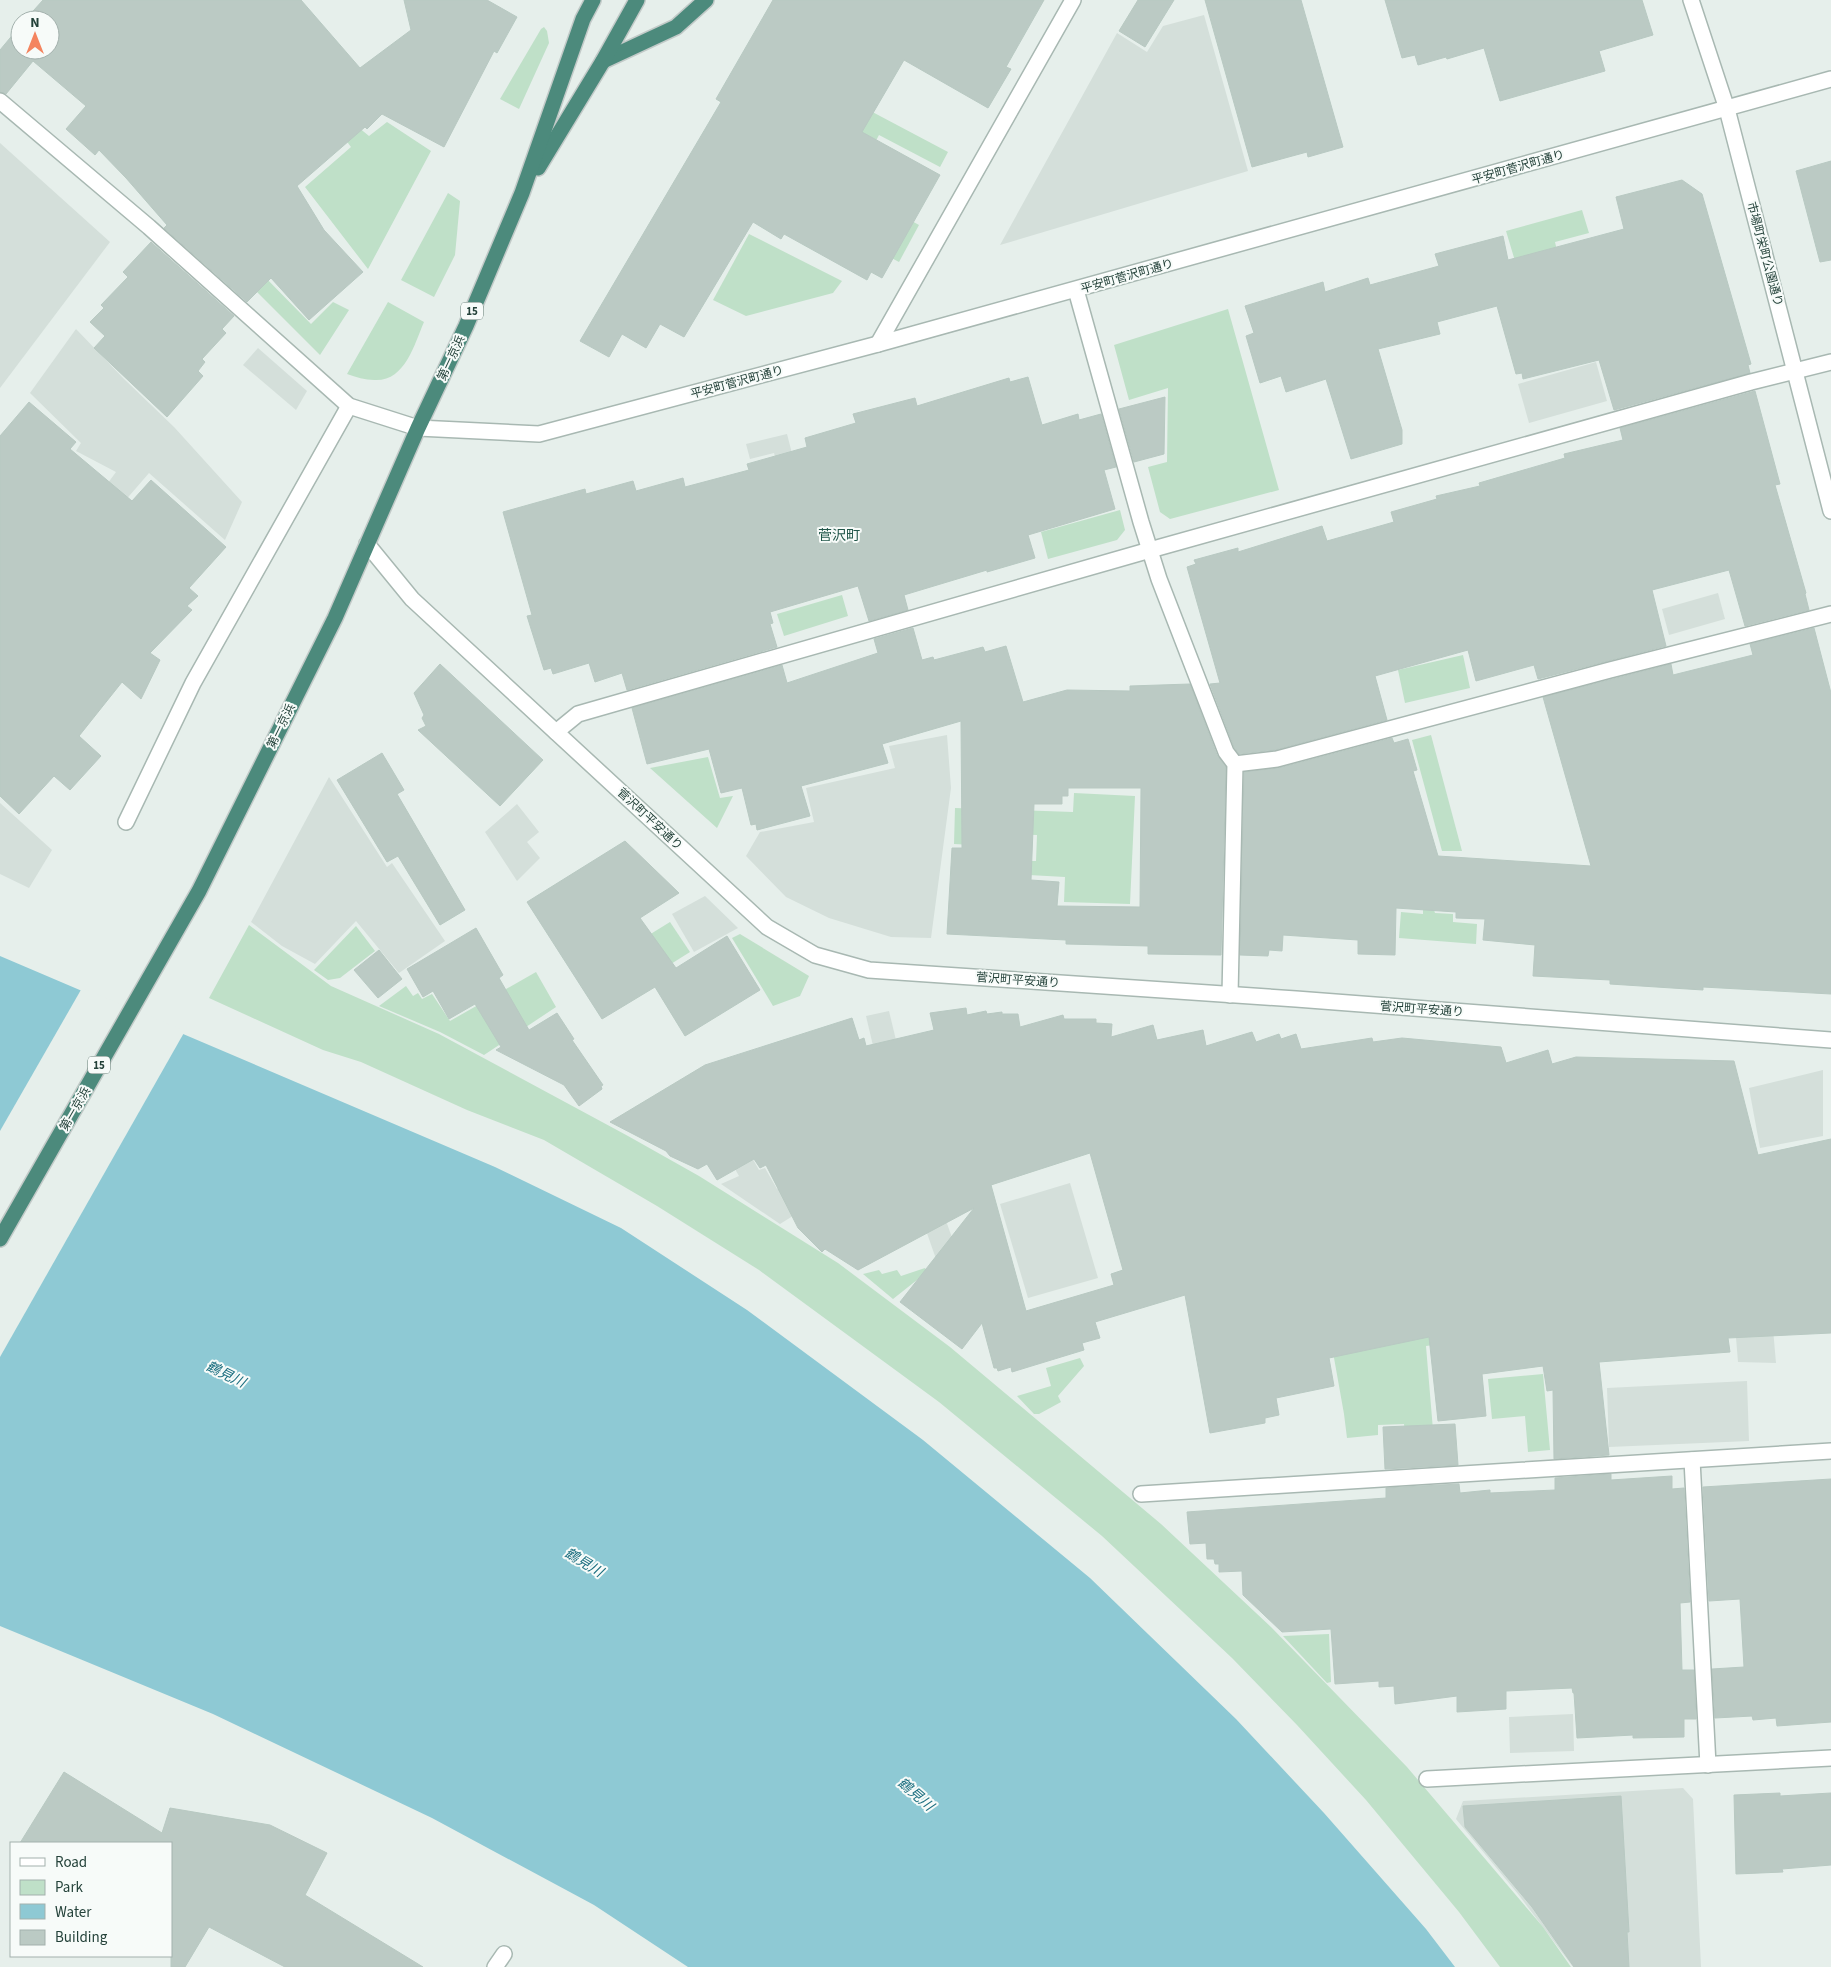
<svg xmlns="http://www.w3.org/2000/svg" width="1831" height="1967" viewBox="0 0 1831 1967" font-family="'Source Sans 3','Noto Sans JP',sans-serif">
  <rect width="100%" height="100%" fill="#e6efeb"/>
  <!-- built -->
  <g fill="#d4dfda">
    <path d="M 1204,15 L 1248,171 L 1000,245 L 1117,33 L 1147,52 L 1163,26 Z"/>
    <path d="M 0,143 L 110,242 L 0,388 Z"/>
    <path d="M 76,329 L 124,379 L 174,427 L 242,502 L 225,540 L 149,473 L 117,510 L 97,498 L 116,472 L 76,451 L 81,443 L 30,393 Z"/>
    <path d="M 258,348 L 307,391 L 296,410 L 243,365 Z"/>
    <path d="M 1596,362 L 1607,401 L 1529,423 L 1518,384 Z"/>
    <path d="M 787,434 L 804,500 L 788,504 L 774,453 L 750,459 L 746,444 Z"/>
    <path d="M 1718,593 L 1725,619 L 1669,635 L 1662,609 Z"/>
    <path d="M 947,735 L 951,788 L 931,938 L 891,937 L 829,918 L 786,897 L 746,856 L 760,832 L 814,822 L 806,788 L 895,768 L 889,746 Z"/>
    <path d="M 329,777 L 387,867 L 392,863 L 445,941 L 399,973 L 356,921 L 315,964 L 282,946 L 251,922 Z"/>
    <path d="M 0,803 L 52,850 L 29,888 L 0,874 Z"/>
    <path d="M 517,804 L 539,832 L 527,842 L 540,858 L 517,881 L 485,832 Z"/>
    <path d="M 705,896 L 738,928 L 694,952 L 672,914 Z"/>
    <path d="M 889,1011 L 920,1140 L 879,1071 L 866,1016 Z"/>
    <path d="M 702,1070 L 759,1170 L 765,1168 L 777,1189 L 782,1187 L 796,1214 L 780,1224 L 721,1184 L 739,1176 L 684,1080 Z"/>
    <path d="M 1823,1070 L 1823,1136 L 1760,1148 L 1749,1088 Z"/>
    <path d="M 1070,1183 L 1098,1278 L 1028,1298 L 1000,1204 Z"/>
    <path d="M 915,1199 L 941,1207 L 963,1268 L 942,1276 Z"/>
    <path d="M 1732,1289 L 1773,1329 L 1776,1363 L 1738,1362 Z"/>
    <path d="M 1747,1381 L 1749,1441 L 1609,1447 L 1607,1388 Z"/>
    <path d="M 1573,1714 L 1574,1751 L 1510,1753 L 1509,1717 Z"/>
    <path d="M 1683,1788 L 1693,1799 L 1701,1967 L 1573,1967 L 1518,1894 L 1456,1819 L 1463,1801 Z"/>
  </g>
  <!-- green -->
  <g fill="#bfe0c8">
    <path d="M 544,27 L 547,31 L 549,43 L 519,109 L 500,99 L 541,29 Z"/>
    <path d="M 863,107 L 948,152 L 940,167 L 879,135 L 853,183 Z"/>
    <path d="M 387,122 L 431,151 L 368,269 L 305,187 L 351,147 L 345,139 L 358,127 L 369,136 Z"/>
    <path d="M 448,193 L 460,201 L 455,255 L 434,297 L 401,280 Z"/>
    <path d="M 890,209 L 919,225 L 899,262 L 869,246 Z"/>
    <path d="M 1582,210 L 1589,233 L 1555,242 L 1559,259 L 1515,261 L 1506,231 Z"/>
    <path d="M 749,234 L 842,281 L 833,293 L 746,316 L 713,300 Z"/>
    <path d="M 261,273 L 311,324 L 333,302 L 349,310 L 320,355 L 248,283 Z"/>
    <path d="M 388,302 L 424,322 C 414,345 405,382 374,380 C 365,380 356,377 347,374 Z"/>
    <path d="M 1228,309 L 1279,490 L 1170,519 L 1160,512 L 1148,467 L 1167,462 L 1168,388 L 1129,400 L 1114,345 Z"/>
    <path d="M 1120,510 L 1125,530 L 1117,540 L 1048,559 L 1041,532 Z"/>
    <path d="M 842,595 L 848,616 L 784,636 L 777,614 Z"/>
    <path d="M 1463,655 L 1470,688 L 1405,703 L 1398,670 Z"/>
    <path d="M 1431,735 L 1462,851 L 1442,851 L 1412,740 Z"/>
    <path d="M 708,757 L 720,798 L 733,796 L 717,828 L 650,768 Z"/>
    <path d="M 1074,793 L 1135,796 L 1130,904 L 1064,902 L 1065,877 L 1029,875 L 1029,861 L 1036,861 L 1037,835 L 1010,834 L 1009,847 L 954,844 L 955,808 L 1073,812 Z"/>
    <path d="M 1423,908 L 1434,910 L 1435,913 L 1453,914 L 1453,922 L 1477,924 L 1476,944 L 1399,938 L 1401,912 L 1423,914 Z"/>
    <path d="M 670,922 L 690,952 L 647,979 L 628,948 Z"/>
    <path d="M 249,925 L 331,986 L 439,1034 L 628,1136 L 699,1176 L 838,1263 L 950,1347 L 1161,1524 L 1271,1627 L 1407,1767 L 1543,1927 L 1571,1967 L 1500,1967 L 1459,1912 L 1366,1800 L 1297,1725 L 1232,1658 L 1102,1536 L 939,1402 L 759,1270 L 657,1206 L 544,1140 L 467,1110 L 361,1062 L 323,1050 L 209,998 Z"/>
    <path d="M 356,926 L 375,951 L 340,978 L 328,980 L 314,970 Z"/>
    <path d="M 740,934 L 809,976 L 800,996 L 773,1006 L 732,938 Z"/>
    <path d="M 536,972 L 556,1007 L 484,1055 L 440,1032 L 379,1006 L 406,986 L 413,996 L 418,993 L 422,999 L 432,994 L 450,1021 Z"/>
    <path d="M 1415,1264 L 1440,1344 L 1426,1346 L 1435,1454 L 1407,1454 L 1404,1424 L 1378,1425 L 1378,1435 L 1347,1438 L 1344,1414 L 1323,1296 Z"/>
    <path d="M 925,1268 L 927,1272 L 893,1299 L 863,1274 L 879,1270 L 882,1274 L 897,1270 L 901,1276 Z"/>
    <path d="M 1080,1358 L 1084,1366 L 1058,1396 L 1061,1402 L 1039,1414 L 1034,1414 L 1017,1396 L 1051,1386 L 1046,1368 Z"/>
    <path d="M 1543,1374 L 1550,1450 L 1528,1452 L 1525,1416 L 1492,1419 L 1488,1379 Z"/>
    <path d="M 1329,1634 L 1331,1682 L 1327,1683 L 1283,1636 Z"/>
  </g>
  <!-- water -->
  <path fill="#8ec9d4" d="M 0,956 L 495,1167 L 621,1228 L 747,1310 L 923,1440 L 1090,1578 L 1236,1719 L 1324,1813 L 1426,1929 L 1455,1967 L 688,1967 L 594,1905 L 432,1818 L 213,1714 L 0,1626 Z"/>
  <!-- pier -->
  <path fill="#e6efeb" d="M 82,988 L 185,1031 L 0,1357 L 0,1131 Z"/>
  <!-- building -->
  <g fill="#bbcac4" stroke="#b8c9c2" fill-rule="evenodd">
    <path d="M 43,0 L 301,0 L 360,68 L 411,30 L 404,0 L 487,0 L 517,17 L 497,53 L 494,51 L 444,147 L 382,114 L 367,129 L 365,127 L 297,186 L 324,230 L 363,272 L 309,320 L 271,278 L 247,302 L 164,228 L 167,225 L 126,178 L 99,150 L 95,155 L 66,129 L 86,106 L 33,61 L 6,94 L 0,92 L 0,50 L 20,26 L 20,50 L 50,50 L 50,20 L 25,20 Z"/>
    <path d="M 773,0 L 1044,0 L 1006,67 L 1011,69 L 988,108 L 904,60 L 862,132 L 940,175 L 882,278 L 871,272 L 867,280 L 784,234 L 781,239 L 753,222 L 684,337 L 660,324 L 646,348 L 622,334 L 609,357 L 580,341 L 721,102 L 716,99 Z"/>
    <path d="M 1138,0 L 1174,0 L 1145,47 L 1119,31 Z"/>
    <path d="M 1205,0 L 1301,0 L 1343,147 L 1308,157 L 1307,152 L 1252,167 Z"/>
    <path d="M 1385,0 L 1642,0 L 1653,35 L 1599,51 L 1605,71 L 1500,101 L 1484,48 L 1447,59 L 1446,57 L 1418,65 L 1415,55 L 1402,58 Z"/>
    <path d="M 1831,161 L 1831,260 L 1820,262 L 1796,171 Z"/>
    <path d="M 1682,180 L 1702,194 L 1751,364 L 1748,365 L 1750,373 L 1614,410 L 1599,360 L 1523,379 L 1522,373 L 1516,374 L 1497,306 L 1437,322 L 1440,334 L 1378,349 L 1402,430 L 1402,444 L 1351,459 L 1326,379 L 1286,392 L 1281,376 L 1260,383 L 1246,336 L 1254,333 L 1245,306 L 1323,282 L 1325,292 L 1368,278 L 1370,285 L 1439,266 L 1435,254 L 1503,236 L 1508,260 L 1624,229 L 1616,197 Z"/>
    <path d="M 151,242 L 234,316 L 222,329 L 226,333 L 202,359 L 205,362 L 198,371 L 203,376 L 167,417 L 94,348 L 105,336 L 90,322 L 104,308 L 101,305 L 128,277 L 123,272 Z"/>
    <path d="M 1028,377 L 1042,425 L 1078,414 L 1079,420 L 1101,414 L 1116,467 L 1104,470 L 1115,509 L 1028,535 L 1035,558 L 987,572 L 987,570 L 904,595 L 908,610 L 869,621 L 858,586 L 770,612 L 773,623 L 770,624 L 777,647 L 627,690 L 622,673 L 595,682 L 589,663 L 553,674 L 551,668 L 544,670 L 527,616 L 532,615 L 503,512 L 585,489 L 586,494 L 633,481 L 636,491 L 683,478 L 685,487 L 749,470 L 747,464 L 807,447 L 805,438 L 856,423 L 853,414 L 915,398 L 917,406 L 1009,378 L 1010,382 Z"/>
    <path d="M 1755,391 L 1780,484 L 1775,485 L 1806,593 L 1805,594 L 1809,610 L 1745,626 L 1729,570 L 1652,590 L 1666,646 L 1538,679 L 1534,665 L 1476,681 L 1468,650 L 1375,676 L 1387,720 L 1275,750 L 1239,754 L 1234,747 L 1210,684 L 1220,683 L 1187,567 L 1196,564 L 1194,560 L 1238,548 L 1238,552 L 1322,526 L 1327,541 L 1394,522 L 1391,512 L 1437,499 L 1436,496 L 1480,486 L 1479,483 L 1565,458 L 1564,454 L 1623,440 L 1620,428 Z"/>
    <path d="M 1165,397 L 1164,454 L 1134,462 L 1119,409 Z"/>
    <path d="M 29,402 L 76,442 L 70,449 L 132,501 L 151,480 L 226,547 L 189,588 L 198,596 L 187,606 L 192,610 L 150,653 L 160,660 L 141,699 L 122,682 L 79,736 L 101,756 L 70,790 L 54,776 L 19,814 L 0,796 L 0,436 Z"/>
    <path d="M 913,628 L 922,660 L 933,657 L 934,660 L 983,647 L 985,652 L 1006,646 L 1023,702 L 1067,690 L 1130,691 L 1130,686 L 1190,684 L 1217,755 L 1226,767 L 1221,955 L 1148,954 L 1148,946 L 1066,944 L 1066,940 L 947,934 L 952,848 L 962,848 L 961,721 L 882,744 L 888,763 L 801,786 L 810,816 L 757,830 L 756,824 L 751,825 L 742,788 L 721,793 L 709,749 L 647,764 L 632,708 L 782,665 L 787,683 L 878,653 L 874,639 ZM 1068,788 L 1141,788 L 1140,907 L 1057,906 L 1059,882 L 1031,880 L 1034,804 L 1062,804 L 1062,796 L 1068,796 Z"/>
    <path d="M 1814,628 L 1831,693 L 1831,994 L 1703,987 L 1703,990 L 1610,984 L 1610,980 L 1533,976 L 1535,945 L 1483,940 L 1485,919 L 1456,918 L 1456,912 L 1396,908 L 1395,955 L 1358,954 L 1358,940 L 1283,935 L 1282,951 L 1269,950 L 1268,956 L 1240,955 L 1244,772 L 1279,768 L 1392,738 L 1394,743 L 1408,739 L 1417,770 L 1413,771 L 1438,856 L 1591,866 L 1543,697 L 1671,664 L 1673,675 L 1753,655 L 1750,644 Z"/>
    <path d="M 440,664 L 543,760 L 500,806 L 418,730 L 426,726 L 422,718 L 424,715 L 414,693 Z"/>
    <path d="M 382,753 L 404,790 L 397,794 L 465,910 L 440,925 L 398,856 L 387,862 L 337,780 Z"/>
    <path d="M 625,841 L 679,893 L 640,918 L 676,968 L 727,936 L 760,990 L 685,1036 L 655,987 L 602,1019 L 527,902 Z"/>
    <path d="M 476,928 L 503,975 L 499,978 L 529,1030 L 557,1013 L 574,1039 L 572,1040 L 603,1085 L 601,1086 L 602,1089 L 579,1106 L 564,1085 L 496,1050 L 501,1047 L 475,1004 L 449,1019 L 433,991 L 423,997 L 407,969 Z"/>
    <path d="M 379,950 L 402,979 L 378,998 L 354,970 Z"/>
    <path d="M 966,1008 L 967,1015 L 986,1011 L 987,1014 L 1002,1012 L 1002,1014 L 1018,1014 L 1020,1027 L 1063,1015 L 1064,1019 L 1096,1019 L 1096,1023 L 1112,1024 L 1111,1037 L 1153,1025 L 1157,1040 L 1203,1030 L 1206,1046 L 1252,1032 L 1256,1042 L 1279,1034 L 1281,1039 L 1296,1034 L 1301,1049 L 1372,1038 L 1373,1042 L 1402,1038 L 1501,1047 L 1506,1063 L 1548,1050 L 1552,1064 L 1576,1057 L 1734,1061 L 1758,1155 L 1831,1139 L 1831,1333 L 1728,1338 L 1730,1352 L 1599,1362 L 1609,1455 L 1554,1459 L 1553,1390 L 1547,1391 L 1543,1366 L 1482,1374 L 1486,1416 L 1438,1421 L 1429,1337 L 1329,1358 L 1334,1386 L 1276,1398 L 1279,1415 L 1265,1418 L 1265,1423 L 1210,1433 L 1185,1295 L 1095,1322 L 1100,1338 L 1082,1343 L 1084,1350 L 1012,1372 L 1011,1367 L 998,1371 L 997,1368 L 994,1368 L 982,1323 L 962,1349 L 900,1302 L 974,1208 L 858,1270 L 825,1249 L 822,1252 L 798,1228 L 766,1165 L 760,1168 L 754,1159 L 717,1180 L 707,1164 L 698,1169 L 670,1156 L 666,1151 L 610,1122 L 705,1065 L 852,1018 L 859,1040 L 864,1038 L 866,1046 L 934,1030 L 930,1013 ZM 1090,1153 L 1123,1270 L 1111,1274 L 1114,1285 L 1026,1311 L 991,1185 Z"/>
    <path d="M 1455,1424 L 1458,1465 L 1385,1469 L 1383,1427 Z"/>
    <path d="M 1611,1474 L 1611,1480 L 1672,1476 L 1672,1489 L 1684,1488 L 1690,1602 L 1680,1603 L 1682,1670 L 1694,1670 L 1696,1719 L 1684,1719 L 1684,1737 L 1633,1738 L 1633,1735 L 1577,1738 L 1574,1693 L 1573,1693 L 1572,1688 L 1506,1691 L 1506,1709 L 1457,1712 L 1457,1696 L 1395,1704 L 1394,1686 L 1379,1687 L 1379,1681 L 1335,1684 L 1331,1629 L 1282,1632 L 1243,1595 L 1242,1571 L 1219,1572 L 1219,1564 L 1215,1564 L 1214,1559 L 1207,1559 L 1206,1543 L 1190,1544 L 1187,1512 L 1386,1498 L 1386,1488 L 1459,1484 L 1460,1493 L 1490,1490 L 1490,1493 L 1555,1490 L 1555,1478 Z"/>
    <path d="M 1831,1479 L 1831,1722 L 1777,1726 L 1776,1718 L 1753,1720 L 1752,1716 L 1715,1718 L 1712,1669 L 1744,1667 L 1740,1599 L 1709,1601 L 1703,1487 Z"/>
    <path d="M 64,1772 L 162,1833 L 170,1808 L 270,1825 L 327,1853 L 305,1895 L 423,1967 L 285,1967 L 209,1927 L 185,1967 L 171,1967 L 171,1843 L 20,1843 Z"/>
    <path d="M 1780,1793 L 1780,1796 L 1831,1793 L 1831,1865 L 1782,1869 L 1783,1872 L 1736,1874 L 1734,1795 Z"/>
    <path d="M 1621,1796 L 1629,1932 L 1627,1932 L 1629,1967 L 1574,1967 L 1532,1907 L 1465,1827 L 1463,1806 Z"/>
  </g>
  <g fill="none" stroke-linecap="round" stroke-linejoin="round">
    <defs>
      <g id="minor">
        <path d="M 0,101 L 149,227 L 349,406 L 418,428"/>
        <path d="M 1076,290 L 1141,522 L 1159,579 L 1226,752 L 1235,764 L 1230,995"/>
        <path d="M 878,344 L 1073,0"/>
        <path d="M 556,732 L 578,714 L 1150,550 L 1751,382 L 1831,362"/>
        <path d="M 1235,764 L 1277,759 L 1610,670 L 1831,614"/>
        <path d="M 126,822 L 193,683 L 349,406"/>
        <path d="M 1692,1460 L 1708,1765"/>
        <path d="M 1141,1494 L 1831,1451"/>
        <path d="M 1427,1779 L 1831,1758"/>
        <path d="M 495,1967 L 504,1954"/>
      </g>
      <g id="tertiary">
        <path d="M 1691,0 L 1727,109 L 1831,511"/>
        <path d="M 418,428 L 539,434 L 878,344 L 1831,79"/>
        <path d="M 367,544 L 412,599 L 767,927 L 815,955 L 869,970 L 1296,999 L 1831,1040"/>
      </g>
      <g id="trunk">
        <path d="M 603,61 L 676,27 L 706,0"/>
        <path d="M 538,168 L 603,61 L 637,0"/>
        <path d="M 0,1239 L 199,891 L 335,618 L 418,428 L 466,326 L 522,193 L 583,19 L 593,0"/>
      </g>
    </defs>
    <!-- minor casing -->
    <use href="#minor" stroke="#a8b8b2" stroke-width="18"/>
    <!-- tertiary casing -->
    <use href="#tertiary" stroke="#a8b8b2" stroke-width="18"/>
    <!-- trunk casing -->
    <use href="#trunk" stroke="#c2cac8" stroke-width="18"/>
    <!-- minor -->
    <use href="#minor" stroke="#fff" stroke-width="15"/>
    <!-- tertiary -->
    <use href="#tertiary" stroke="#fff" stroke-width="15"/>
    <!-- trunk -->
    <use href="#trunk" stroke="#4c8a7c" stroke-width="15"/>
  </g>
  <g text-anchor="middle" stroke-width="4" stroke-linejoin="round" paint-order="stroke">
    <!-- shield labels -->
    <g fill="#f7fbf9" stroke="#637a73" stroke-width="1">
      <rect x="461" y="302.5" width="22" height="17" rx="4"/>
      <rect x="88" y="1056.5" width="22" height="17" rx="4"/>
    </g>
    <g font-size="11" font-weight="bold" fill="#24423a">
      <text x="472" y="315">15</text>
      <text x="99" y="1069">15</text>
    </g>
    <!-- street labels -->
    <g font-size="12" fill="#24423a" stroke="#f7fbf9">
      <text transform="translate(1518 167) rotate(-16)" y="4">平安町菅沢町通り</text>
      <text transform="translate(1765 254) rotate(75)" y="4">市場町栄町公園通り</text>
      <text transform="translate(1127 276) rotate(-16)" y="4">平安町菅沢町通り</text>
      <text transform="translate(451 358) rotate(-65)" y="4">第一京浜</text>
      <text transform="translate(737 382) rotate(-15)" y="4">平安町菅沢町通り</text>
      <text transform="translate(281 726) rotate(-64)" y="4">第一京浜</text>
      <text transform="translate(650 819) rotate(43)" y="4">菅沢町平安通り</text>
      <text transform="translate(1018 980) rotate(4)" y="4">菅沢町平安通り</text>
      <text transform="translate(1422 1009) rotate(4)" y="4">菅沢町平安通り</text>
      <text transform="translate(75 1109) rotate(-60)" y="4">第一京浜</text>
    </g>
    <!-- neighbourhood labels -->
    <g font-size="14" fill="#1f5548" stroke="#f7fbf9">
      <text x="839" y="540">菅沢町</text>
    </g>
    <!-- water labels -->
    <g font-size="14" font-style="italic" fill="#1c6f80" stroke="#f7fbf9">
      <text transform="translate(226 1374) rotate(26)" y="5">鶴見川</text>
      <text transform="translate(584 1562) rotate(31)" y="5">鶴見川</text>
      <text transform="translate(916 1794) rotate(41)" y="5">鶴見川</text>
    </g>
  </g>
  <!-- legend -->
  <rect x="10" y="1842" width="162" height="115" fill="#f7fbf9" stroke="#a3b1ad"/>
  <rect x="20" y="1858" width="25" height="8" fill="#ffffff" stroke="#a3b1ad"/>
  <text x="55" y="1867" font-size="15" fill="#24423a">Road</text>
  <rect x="20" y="1880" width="25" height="15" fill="#bfe0c8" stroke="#a3b1ad"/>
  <text x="55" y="1892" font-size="15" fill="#24423a">Park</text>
  <rect x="20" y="1904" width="25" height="15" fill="#8ec9d4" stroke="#a3b1ad"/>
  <text x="55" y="1917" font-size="15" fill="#24423a">Water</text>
  <rect x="20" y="1930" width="25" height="15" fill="#bbcac4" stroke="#a3b1ad"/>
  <text x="55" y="1942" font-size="15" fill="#24423a">Building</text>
  <!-- north arrow -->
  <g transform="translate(35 35)"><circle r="24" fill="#f7fbf9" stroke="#a3b1ad"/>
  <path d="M0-4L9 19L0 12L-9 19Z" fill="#f4845f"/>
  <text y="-8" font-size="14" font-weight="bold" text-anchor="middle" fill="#24423a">N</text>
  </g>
</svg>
